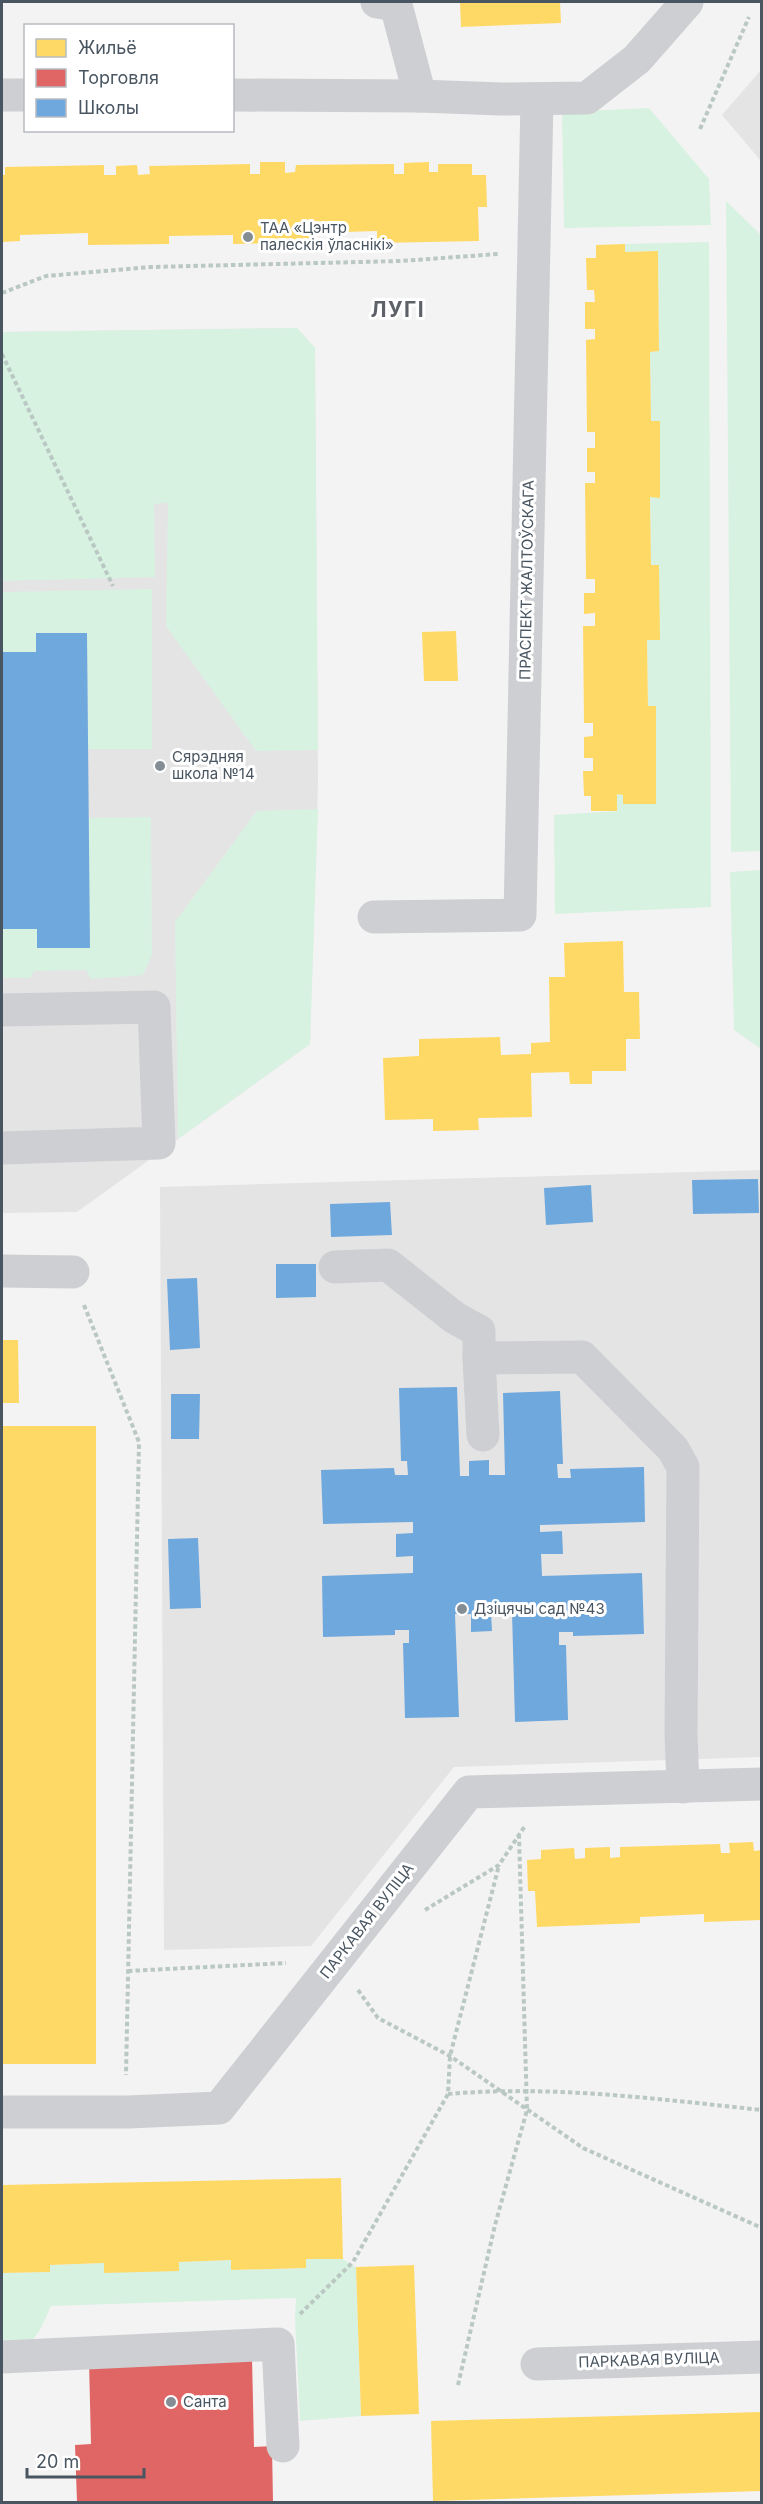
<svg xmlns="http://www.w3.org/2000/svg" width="763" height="2504" viewBox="0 0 763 2504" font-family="Inter,sans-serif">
  <rect width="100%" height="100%" fill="#f4f3f3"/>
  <!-- education -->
  <g fill="#e5e4e5">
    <path d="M 761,70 L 761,161 L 722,115 Z"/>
    <path d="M 297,328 L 315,348 L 318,782 L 310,1044 L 77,1212 L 2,1213 L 2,332 Z"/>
    <path d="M 761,1170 L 761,1757 L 454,1767 L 311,1946 L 164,1950 L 160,1187 Z"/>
  </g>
  <!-- green -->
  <g fill="#d8f2e2">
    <path d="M 649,108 L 709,179 L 711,225 L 564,228 L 562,112 Z"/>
    <path d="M 726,201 L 762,236 L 761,851 L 731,852 Z"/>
    <path d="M 709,242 L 711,907 L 555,914 L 554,815 L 617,811 L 617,794 L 623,795 L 623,804 L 656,804 L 656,706 L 648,706 L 647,640 L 659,565 L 651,565 L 650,497 L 660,497 L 660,421 L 651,421 L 650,352 L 659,351 L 658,251 L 625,252 L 625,244 Z"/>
    <path d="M 297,328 L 315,348 L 318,750 L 256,751 L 166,626 L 168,503 L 154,504 L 155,577 L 2,581 L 2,332 Z"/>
    <path d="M 152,589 L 152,749 L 88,749 L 87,633 L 36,633 L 36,652 L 2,652 L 2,592 Z"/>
    <path d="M 318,809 L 310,1044 L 178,1139 L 175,922 L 257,811 Z"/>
    <path d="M 151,817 L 152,955 L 143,975 L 91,979 L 86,970 L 34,971 L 30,978 L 2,978 L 2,929 L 37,929 L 38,948 L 89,948 L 89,818 Z"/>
    <path d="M 761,870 L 762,870 L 761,1049 L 734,1030 L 730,872 Z"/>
    <path d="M 306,2259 L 343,2259 L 356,2267 L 361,2416 L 300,2421 L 295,2319 L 296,2298 L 51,2306 L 40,2330 L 29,2345 L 2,2347 L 2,2273 L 49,2272 L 50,2265 L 104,2263 L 179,2271 L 179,2262 L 231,2260 L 232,2270 L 306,2268 Z"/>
  </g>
  <!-- homes -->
  <g fill="#ffd966">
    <path d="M 460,2 L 560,2 L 561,23 L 461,27 Z"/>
    <path d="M 260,162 L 285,162 L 285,173 L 295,172 L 296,165 L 394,164 L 394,174 L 404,174 L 404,163 L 429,162 L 429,172 L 438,172 L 438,164 L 472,164 L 472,175 L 486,175 L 487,207 L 478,207 L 479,241 L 377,243 L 377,231 L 312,233 L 312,242 L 233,244 L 233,235 L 169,236 L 169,244 L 88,245 L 88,233 L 20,235 L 20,241 L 2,242 L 2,175 L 5,175 L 5,167 L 104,165 L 104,175 L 116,175 L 116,166 L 137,165 L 138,175 L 150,174 L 149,166 L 250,164 L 250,174 L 260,174 Z"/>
    <path d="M 625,244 L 625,252 L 658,251 L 659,351 L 650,352 L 651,421 L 660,421 L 660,498 L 650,497 L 651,565 L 659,565 L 660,640 L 647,640 L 648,706 L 656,706 L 656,804 L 623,804 L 623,795 L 617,794 L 617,811 L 591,811 L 591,796 L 584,796 L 583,771 L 593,771 L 593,758 L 584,758 L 584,737 L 593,736 L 593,723 L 584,723 L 583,626 L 595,626 L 595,613 L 584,614 L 584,593 L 595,593 L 595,579 L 586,579 L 585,483 L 595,483 L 595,472 L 587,472 L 587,448 L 595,448 L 595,432 L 587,432 L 586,340 L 595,339 L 595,329 L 585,329 L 585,302 L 595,302 L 594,290 L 587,290 L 586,258 L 596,258 L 596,245 Z"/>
    <path d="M 456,631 L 458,681 L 424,681 L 422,632 Z"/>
    <path d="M 623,941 L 624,992 L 639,992 L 640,1039 L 626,1039 L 626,1071 L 592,1071 L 592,1084 L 570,1084 L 569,1072 L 531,1073 L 532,1117 L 478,1118 L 479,1130 L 433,1131 L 433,1119 L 385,1120 L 383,1058 L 419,1056 L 419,1039 L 459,1038 L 500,1037 L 501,1055 L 531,1054 L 531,1043 L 550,1042 L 549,977 L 565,977 L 564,943 Z"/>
    <path d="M 2,1340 L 18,1340 L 19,1403 L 2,1403 Z"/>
    <rect x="2" y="1426" width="94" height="638"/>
    <path d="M 753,1842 L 754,1851 L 762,1850 L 762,1920 L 704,1922 L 704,1914 L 640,1917 L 640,1923 L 537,1927 L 535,1891 L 528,1891 L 527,1860 L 541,1859 L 541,1850 L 574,1848 L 575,1859 L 585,1858 L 585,1848 L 610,1847 L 610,1858 L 620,1857 L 620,1847 L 720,1844 L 721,1853 L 730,1853 L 729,1843 Z"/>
    <path d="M 341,2178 L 343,2259 L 306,2259 L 306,2268 L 231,2270 L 231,2260 L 179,2262 L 179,2271 L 104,2273 L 104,2263 L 50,2265 L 50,2272 L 2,2273 L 2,2185 Z"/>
    <path d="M 414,2265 L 419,2414 L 361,2416 L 356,2267 Z"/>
    <path d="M 762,2412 L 762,2491 L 433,2501 L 431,2421 Z"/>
  </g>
  <!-- shops -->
  <path fill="#e06666" d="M 252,2357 L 254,2447 L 272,2446 L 273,2502 L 77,2502 L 75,2445 L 91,2444 L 89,2361 Z"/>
  <!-- schools -->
  <g fill="#6fa8dc">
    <path d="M 36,633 L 87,633 L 90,948 L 37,948 L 37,929 L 2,929 L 2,652 L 36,652 Z"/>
    <path d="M 758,1179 L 759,1213 L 693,1214 L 692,1180 Z"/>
    <path d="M 591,1185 L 593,1222 L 546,1225 L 544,1188 Z"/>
    <path d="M 390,1202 L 392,1235 L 331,1237 L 330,1204 Z"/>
    <path d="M 276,1264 L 316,1264 L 316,1297 L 276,1298 Z"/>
    <path d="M 197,1278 L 200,1348 L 170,1350 L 167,1279 Z"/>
    <path d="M 457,1387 L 460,1476 L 469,1476 L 469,1461 L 489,1460 L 489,1475 L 505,1475 L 503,1393 L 560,1391 L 563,1464 L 557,1464 L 558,1478 L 571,1478 L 570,1469 L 644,1467 L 645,1522 L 540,1525 L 540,1532 L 562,1531 L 563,1554 L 541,1554 L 542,1576 L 642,1573 L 644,1634 L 573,1636 L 573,1632 L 559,1632 L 559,1645 L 566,1645 L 568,1720 L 515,1722 L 512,1612 L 491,1613 L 492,1631 L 471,1632 L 471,1614 L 455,1614 L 459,1717 L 405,1718 L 403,1643 L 409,1643 L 409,1630 L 395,1630 L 395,1635 L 323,1637 L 322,1576 L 413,1573 L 413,1556 L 396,1557 L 396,1534 L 413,1533 L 413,1522 L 323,1524 L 321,1470 L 394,1468 L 395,1475 L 408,1475 L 407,1461 L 401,1461 L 399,1388 Z"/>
    <path d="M 171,1394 L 200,1394 L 199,1439 L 171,1439 Z"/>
    <path d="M 198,1538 L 201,1608 L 170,1609 L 168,1539 Z"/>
  </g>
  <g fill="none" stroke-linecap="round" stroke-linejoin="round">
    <!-- path -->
    <g stroke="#bac8c3" stroke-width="4" stroke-dasharray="4.5 3" stroke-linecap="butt">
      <path d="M 700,129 L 749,17"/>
      <path d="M 2,293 L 46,276 L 151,267 L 401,261 L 498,254"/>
      <path d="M 2,354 L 113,586"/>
      <path d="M 84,1305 L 139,1442 L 126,2075"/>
      <path d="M 425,1910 L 499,1865 L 525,1826"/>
      <path d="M 128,1971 L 286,1963"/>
      <path d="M 358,1990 L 378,2018 L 450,2056 L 583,2148 L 762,2228"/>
      <path d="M 448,2094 C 553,2085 657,2099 762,2110"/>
      <path d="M 300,2314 L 353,2262 L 448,2094 L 450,2056 L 499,1865"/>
      <path d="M 458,2385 L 495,2225 L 527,2110 L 519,1836"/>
    </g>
    <!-- minor -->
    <g stroke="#cdcfd2" stroke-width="33">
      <path d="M 377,2 L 396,5 L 420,96 L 501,99 L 587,98 L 637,59 L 687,2"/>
      <path d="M 2,95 L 26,95"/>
      <path d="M 232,95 L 420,96"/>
      <path d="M 374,917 L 520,915 L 537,99"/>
      <path d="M 2,1010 L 154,1007 L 159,1143 L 2,1148"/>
      <path d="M 335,1267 L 388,1265 L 455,1318 L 479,1331 L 479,1358 L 582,1357 L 673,1449 L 683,1467 L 681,1734 L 683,1787"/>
      <path d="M 2,1271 L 73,1272"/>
      <path d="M 479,1358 L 483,1435"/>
      <path d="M 2,2112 L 128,2112 L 219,2108 L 469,1792 L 762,1784"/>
      <path d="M 2,2357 L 278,2344 L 283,2446"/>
      <path d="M 537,2364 L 762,2357"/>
    </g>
  </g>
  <!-- markers -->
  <g fill="#858d94" stroke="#fff" stroke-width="2">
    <circle cx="248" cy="237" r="6"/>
    <circle cx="160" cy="766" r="6"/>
    <circle cx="462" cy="1609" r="6"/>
    <circle cx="171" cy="2402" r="6"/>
  </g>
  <g text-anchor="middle" stroke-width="6" stroke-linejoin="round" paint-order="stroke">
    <!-- poi labels -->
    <g font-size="15" fill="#495661" stroke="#fff" text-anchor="start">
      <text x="260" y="233">ТАА «Цэнтр<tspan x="260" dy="17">палескія ўласнікі»</tspan></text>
      <text x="172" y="762">Сярэдняя<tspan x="172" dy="17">школа №14</tspan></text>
      <text x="474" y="1614">Дзіцячы сад №43</text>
      <text x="183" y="2407">Санта</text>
    </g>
    <!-- street labels -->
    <g font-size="15" fill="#495661" stroke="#fff">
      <text transform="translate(527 580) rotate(-89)" y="5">ПРАСПЕКТ ЖАЛТОЎСКАГА</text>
      <text transform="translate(367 1921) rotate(-52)" y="5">ПАРКАВАЯ ВУЛІЦА</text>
      <text transform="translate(649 2360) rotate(-2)" y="5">ПАРКАВАЯ ВУЛІЦА</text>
    </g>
    <!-- district labels -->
    <g font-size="21" font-weight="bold" letter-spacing="1.5" fill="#5e6268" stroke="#fff">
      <text x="398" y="317">ЛУГІ</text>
    </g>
  </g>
  <!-- border -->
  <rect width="763" height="2504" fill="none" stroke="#495661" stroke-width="6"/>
  <!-- legend -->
  <rect x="24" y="24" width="210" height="108" fill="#ffffff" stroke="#b6bbc0" stroke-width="1.5"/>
  <rect x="36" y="39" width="30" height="18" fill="#ffd966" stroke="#b6bbc0" stroke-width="1.5"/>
  <text x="78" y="54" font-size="18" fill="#495661">Жильё</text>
  <rect x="36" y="69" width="30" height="18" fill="#e06666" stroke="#b6bbc0" stroke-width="1.5"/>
  <text x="78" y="84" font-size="18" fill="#495661">Торговля</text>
  <rect x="36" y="99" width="30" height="18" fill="#6fa8dc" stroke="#b6bbc0" stroke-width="1.5"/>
  <text x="78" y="114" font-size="18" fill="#495661">Школы</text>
  <!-- scale -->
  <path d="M27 2468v9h117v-9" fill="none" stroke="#495661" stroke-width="3"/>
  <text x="36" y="2468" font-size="18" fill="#495661" stroke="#ffffff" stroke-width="4.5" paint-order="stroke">20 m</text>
</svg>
